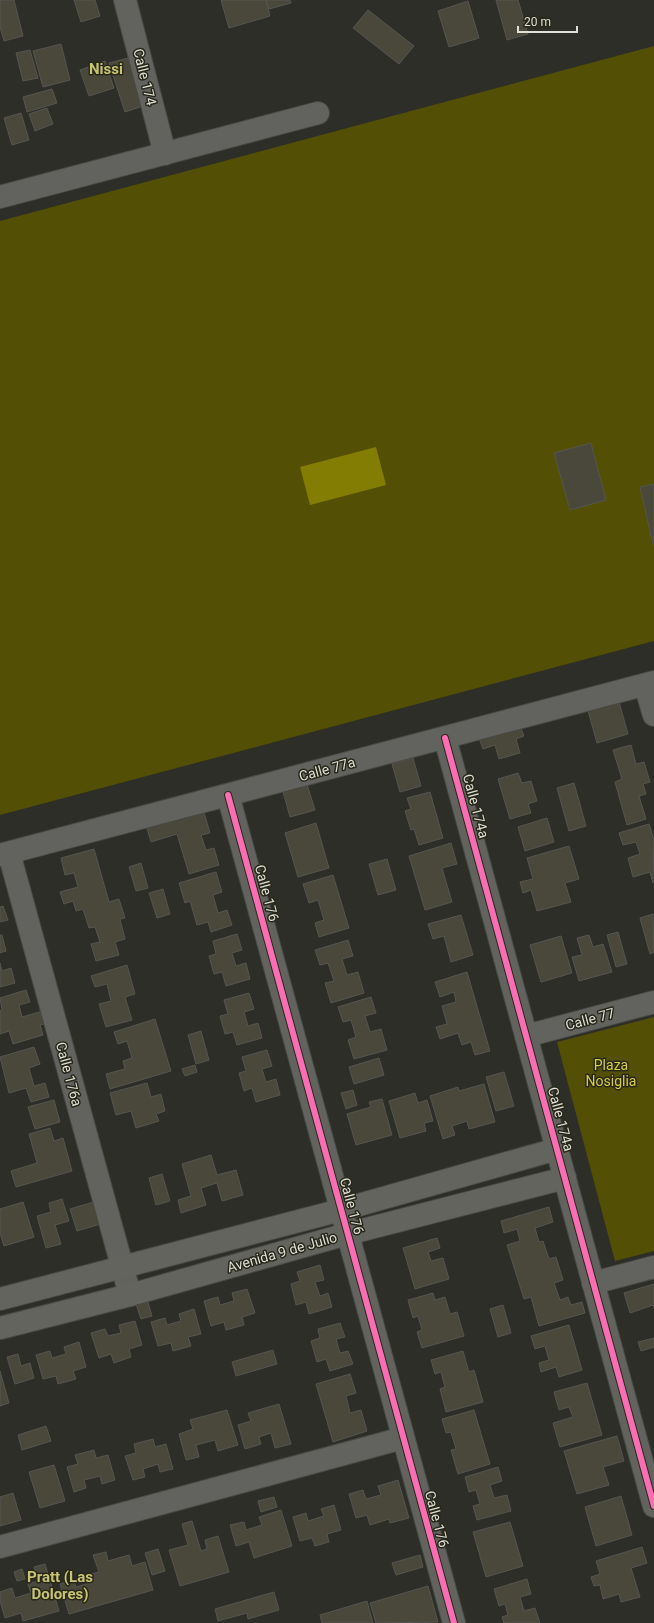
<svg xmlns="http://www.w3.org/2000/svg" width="654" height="1623" viewBox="0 0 654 1623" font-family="Roboto,sans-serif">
  <rect width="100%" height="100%" fill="#2e2e28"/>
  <!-- green -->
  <g fill="#534f05">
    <path d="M 654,46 L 654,641 L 0,815 L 0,221 Z"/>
    <path d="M 654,1017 L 654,1251 L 615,1261 L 557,1042 Z"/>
  </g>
  <!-- water -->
  <path fill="#847d04" d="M 376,447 L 386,485 L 310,505 L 300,467 Z"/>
  <!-- building -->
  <g fill="#49483a" stroke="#565651">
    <path d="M 0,0 L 14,0 L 23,36 L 4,41 L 0,27 Z"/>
    <path d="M 74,0 L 95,0 L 100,16 L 81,22 Z"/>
    <path d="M 221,0 L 266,0 L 270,16 L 229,28 Z"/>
    <path d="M 266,0 L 290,0 L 291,3 L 269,9 Z"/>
    <path d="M 496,0 L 518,0 L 528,34 L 507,40 Z"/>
    <path d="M 468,1 L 479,38 L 449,47 L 438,11 Z"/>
    <path d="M 368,10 L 414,46 L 399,64 L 353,28 Z"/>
    <path d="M 61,44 L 70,80 L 43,87 L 33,51 Z"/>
    <path d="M 30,50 L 38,78 L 23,81 L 16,53 Z"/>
    <path d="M 128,58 L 143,106 L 125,112 L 109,63 Z"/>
    <path d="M 105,61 L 114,88 L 89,96 L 80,70 Z"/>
    <path d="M 52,89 L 57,103 L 27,112 L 23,97 Z"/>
    <path d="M 47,108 L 53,124 L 35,131 L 29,114 Z"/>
    <path d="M 21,113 L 29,140 L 12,145 L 4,118 Z"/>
    <path d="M 591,443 L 606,500 L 570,510 L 554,453 Z"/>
    <path d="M 654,484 L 654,544 L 653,544 L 640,487 Z"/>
    <path d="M 619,702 L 628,734 L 597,743 L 588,711 Z"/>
    <path d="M 520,726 L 524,736 L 516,739 L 520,753 L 499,759 L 495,745 L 483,749 L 479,738 Z"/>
    <path d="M 631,745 L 636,764 L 644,762 L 650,782 L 643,784 L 646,794 L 639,796 L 646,819 L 627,825 L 615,782 L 622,779 L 613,750 Z"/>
    <path d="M 413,758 L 421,786 L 400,792 L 392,764 Z"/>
    <path d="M 518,773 L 522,783 L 531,781 L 537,801 L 528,804 L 531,813 L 510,819 L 498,779 Z"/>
    <path d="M 306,781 L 315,810 L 290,817 L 282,788 Z"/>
    <path d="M 574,783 L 586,826 L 569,831 L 557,788 Z"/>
    <path d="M 430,792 L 443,838 L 419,845 L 414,829 L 411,830 L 405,811 L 411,809 L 407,798 Z"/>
    <path d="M 203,809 L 210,833 L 201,835 L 206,850 L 214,848 L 219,865 L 189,874 L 177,834 L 151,842 L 146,825 Z"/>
    <path d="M 547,818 L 554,842 L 525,851 L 518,827 Z"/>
    <path d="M 316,823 L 329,868 L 298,877 L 285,833 Z"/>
    <path d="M 649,824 L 654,840 L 653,883 L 650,872 L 633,877 L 628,858 L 640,854 L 636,842 L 623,845 L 619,833 Z"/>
    <path d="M 451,843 L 457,864 L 442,868 L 452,902 L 425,910 L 409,856 Z"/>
    <path d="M 569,846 L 579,879 L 565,883 L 571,902 L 537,911 L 531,890 L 523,893 L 520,882 L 533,879 L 527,858 Z"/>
    <path d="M 94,849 L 109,902 L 119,899 L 125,918 L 120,919 L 125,939 L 115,942 L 119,955 L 96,961 L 91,944 L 100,942 L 95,927 L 89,928 L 83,909 L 76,911 L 73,901 L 64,904 L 60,892 L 78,887 L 74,873 L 65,875 L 61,858 Z"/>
    <path d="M 387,859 L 396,890 L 378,895 L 369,864 Z"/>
    <path d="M 141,863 L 148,888 L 136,891 L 129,867 Z"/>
    <path d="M 216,872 L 222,892 L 213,895 L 218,913 L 227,910 L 232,925 L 211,932 L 208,922 L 197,925 L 190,901 L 185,903 L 179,883 Z"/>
    <path d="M 333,875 L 349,928 L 319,937 L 315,923 L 324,920 L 318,900 L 309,903 L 303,884 Z"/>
    <path d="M 163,889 L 170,914 L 157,918 L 149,893 Z"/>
    <path d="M 3,906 L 8,920 L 0,922 L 0,907 Z"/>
    <path d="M 653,914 L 654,952 L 650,954 L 640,918 Z"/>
    <path d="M 461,915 L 473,955 L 451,962 L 444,936 L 433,939 L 428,924 Z"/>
    <path d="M 618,932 L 627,964 L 616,967 L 607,935 Z"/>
    <path d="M 237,934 L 242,950 L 232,953 L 236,966 L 246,963 L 250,979 L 226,986 L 222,972 L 214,974 L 209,956 L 216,954 L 213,941 Z"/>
    <path d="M 0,935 L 2,935 L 6,951 L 0,953 Z"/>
    <path d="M 589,935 L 593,947 L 603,944 L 612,972 L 579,981 L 572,957 L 582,955 L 577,938 Z"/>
    <path d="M 561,936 L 572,973 L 541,982 L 530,945 Z"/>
    <path d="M 348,940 L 353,956 L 342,959 L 347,975 L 358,972 L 364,993 L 331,1003 L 325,983 L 334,981 L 328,963 L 320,965 L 315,950 Z"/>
    <path d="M 0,963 L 2,971 L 11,968 L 15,983 L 0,987 Z"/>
    <path d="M 127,965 L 135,994 L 125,997 L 132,1020 L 106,1027 L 99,1004 L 111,1001 L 107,984 L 95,987 L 91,976 Z"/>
    <path d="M 467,972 L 490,1051 L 475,1055 L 471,1042 L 462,1045 L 458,1033 L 440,1039 L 436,1027 L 447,1024 L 442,1006 L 456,1002 L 454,992 L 440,997 L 435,982 Z"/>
    <path d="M 26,990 L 30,1002 L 19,1005 L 22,1017 L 43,1011 L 47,1023 L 40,1025 L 43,1035 L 13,1044 L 9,1031 L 0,1034 L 0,1011 L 2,1010 L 0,998 Z"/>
    <path d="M 249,993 L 254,1009 L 244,1012 L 248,1026 L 258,1023 L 262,1038 L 237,1045 L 233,1032 L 225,1034 L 220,1016 L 228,1014 L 224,1000 Z"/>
    <path d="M 371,997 L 376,1013 L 365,1016 L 370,1032 L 381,1029 L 387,1050 L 354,1059 L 348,1040 L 356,1037 L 351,1020 L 343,1022 L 338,1007 Z"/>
    <path d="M 155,1019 L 171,1071 L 110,1089 L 106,1074 L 125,1069 L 123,1061 L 132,1058 L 127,1041 L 118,1044 L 114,1032 Z"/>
    <path d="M 201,1031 L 209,1060 L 196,1064 L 188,1035 Z"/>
    <path d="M 34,1047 L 40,1064 L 29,1068 L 34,1086 L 45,1083 L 49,1097 L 31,1102 L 26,1088 L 9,1093 L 0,1057 Z"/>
    <path d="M 267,1050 L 272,1066 L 262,1069 L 266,1082 L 276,1079 L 280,1095 L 256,1102 L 252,1088 L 244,1091 L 239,1073 L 246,1071 L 242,1057 Z"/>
    <path d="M 379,1058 L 384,1075 L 354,1084 L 349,1067 Z"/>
    <path d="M 195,1065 L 197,1072 L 185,1076 L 182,1069 Z"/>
    <path d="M 504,1072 L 514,1106 L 496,1111 L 486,1077 Z"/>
    <path d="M 147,1083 L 151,1097 L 161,1094 L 165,1111 L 156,1114 L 159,1121 L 136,1128 L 131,1111 L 116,1115 L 110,1093 Z"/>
    <path d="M 484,1084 L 495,1122 L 469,1129 L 467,1121 L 452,1126 L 455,1135 L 443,1139 L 430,1096 L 458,1087 L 459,1091 Z"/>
    <path d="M 353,1090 L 357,1105 L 346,1109 L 341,1093 Z"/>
    <path d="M 415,1093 L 418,1103 L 427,1100 L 433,1121 L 424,1123 L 426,1131 L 400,1138 L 389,1101 Z"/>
    <path d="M 382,1099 L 392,1135 L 356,1145 L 347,1114 L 371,1107 L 369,1102 Z"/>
    <path d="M 54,1100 L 60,1122 L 35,1129 L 28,1107 Z"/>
    <path d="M 50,1128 L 54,1141 L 63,1138 L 72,1171 L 16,1187 L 11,1171 L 37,1163 L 29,1134 Z"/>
    <path d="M 211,1155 L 217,1175 L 236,1170 L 243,1195 L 222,1201 L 217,1183 L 201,1188 L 206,1205 L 181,1213 L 178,1200 L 191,1196 L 182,1164 Z"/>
    <path d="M 162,1174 L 170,1201 L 156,1205 L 149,1178 Z"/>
    <path d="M 62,1199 L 69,1221 L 55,1225 L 61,1244 L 46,1248 L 37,1216 L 51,1212 L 49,1203 Z"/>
    <path d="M 97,1201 L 104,1223 L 77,1231 L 70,1209 Z"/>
    <path d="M 23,1202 L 34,1237 L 4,1246 L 0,1233 L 0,1209 Z"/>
    <path d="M 549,1207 L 553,1222 L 535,1228 L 539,1242 L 543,1241 L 549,1259 L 556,1257 L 563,1280 L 554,1283 L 560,1300 L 568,1297 L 571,1305 L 582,1302 L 585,1313 L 539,1326 L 531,1297 L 524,1299 L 507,1245 L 520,1241 L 517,1229 L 504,1233 L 501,1221 Z"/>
    <path d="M 437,1238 L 440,1248 L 428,1252 L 431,1261 L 443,1258 L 449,1279 L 415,1289 L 403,1248 Z"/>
    <path d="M 320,1265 L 324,1280 L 315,1282 L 320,1296 L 328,1293 L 332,1307 L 309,1314 L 306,1302 L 296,1305 L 291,1284 L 300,1281 L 297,1272 Z"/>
    <path d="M 654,1284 L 654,1308 L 653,1305 L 630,1313 L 624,1293 Z"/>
    <path d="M 247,1289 L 255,1313 L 242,1317 L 244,1325 L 226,1330 L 224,1322 L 211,1326 L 204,1301 L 218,1297 L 220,1305 L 234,1301 L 232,1293 Z"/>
    <path d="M 433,1293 L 435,1300 L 445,1297 L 450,1314 L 457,1312 L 464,1336 L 422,1348 L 417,1332 L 422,1330 L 418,1316 L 413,1318 L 408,1300 Z"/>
    <path d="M 146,1295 L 152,1316 L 141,1319 L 134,1298 Z"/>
    <path d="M 503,1305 L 511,1333 L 498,1337 L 490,1309 Z"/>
    <path d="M 194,1309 L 201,1334 L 188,1337 L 191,1346 L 173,1351 L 171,1343 L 158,1346 L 151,1322 L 165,1318 L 167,1325 L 181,1321 L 179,1314 Z"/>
    <path d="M 135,1321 L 142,1345 L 129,1349 L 131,1357 L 114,1363 L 111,1354 L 99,1358 L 91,1333 L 105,1329 L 108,1336 L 121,1333 L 119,1325 Z"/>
    <path d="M 340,1323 L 345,1337 L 336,1339 L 340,1353 L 348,1351 L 353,1364 L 330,1371 L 326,1359 L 317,1362 L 311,1341 L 320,1338 L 318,1329 Z"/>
    <path d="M 569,1325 L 582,1370 L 559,1377 L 556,1367 L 541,1372 L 539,1363 L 549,1360 L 545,1346 L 535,1349 L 531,1336 Z"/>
    <path d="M 654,1338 L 654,1347 L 641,1351 L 638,1342 Z"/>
    <path d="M 79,1342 L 86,1367 L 73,1371 L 76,1379 L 58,1384 L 56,1376 L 43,1379 L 36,1355 L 50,1351 L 52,1358 L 66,1354 L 64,1347 Z"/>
    <path d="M 273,1350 L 277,1364 L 236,1376 L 232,1362 Z"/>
    <path d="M 463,1351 L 469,1372 L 474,1370 L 483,1402 L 446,1412 L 440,1389 L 445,1387 L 441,1372 L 435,1374 L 431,1360 Z"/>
    <path d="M 18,1354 L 21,1366 L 30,1363 L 34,1378 L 15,1384 L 7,1357 Z"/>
    <path d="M 0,1371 L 9,1403 L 0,1406 Z"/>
    <path d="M 350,1374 L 356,1393 L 346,1396 L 350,1413 L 361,1410 L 367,1431 L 333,1442 L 316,1384 Z"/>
    <path d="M 587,1383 L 602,1435 L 560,1447 L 553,1423 L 573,1417 L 569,1407 L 559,1410 L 554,1392 Z"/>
    <path d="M 279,1404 L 291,1444 L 275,1448 L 271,1433 L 259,1437 L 261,1444 L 245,1449 L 238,1425 L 251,1421 L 248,1413 Z"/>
    <path d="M 227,1410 L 238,1445 L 218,1451 L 215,1440 L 196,1445 L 199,1457 L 186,1460 L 179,1434 L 193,1429 L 190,1420 Z"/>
    <path d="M 474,1410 L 490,1464 L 458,1474 L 451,1450 L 456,1449 L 451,1432 L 446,1433 L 442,1419 Z"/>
    <path d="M 46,1426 L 51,1441 L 22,1450 L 18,1435 Z"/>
    <path d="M 617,1436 L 624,1461 L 603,1467 L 609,1485 L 577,1494 L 564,1451 Z"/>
    <path d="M 153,1439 L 155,1447 L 166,1444 L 173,1469 L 160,1472 L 158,1464 L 143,1469 L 145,1477 L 133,1480 L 125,1456 L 136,1453 L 134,1444 Z"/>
    <path d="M 94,1450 L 96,1458 L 108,1455 L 115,1480 L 102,1484 L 100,1476 L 84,1480 L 86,1488 L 74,1492 L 67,1467 L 78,1464 L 75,1455 Z"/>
    <path d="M 54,1465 L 65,1501 L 40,1508 L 29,1472 Z"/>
    <path d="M 498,1467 L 502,1481 L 490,1485 L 494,1498 L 507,1495 L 511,1511 L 477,1520 L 473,1506 L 480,1504 L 476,1490 L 469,1492 L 465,1477 Z"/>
    <path d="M 398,1480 L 409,1518 L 390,1523 L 389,1519 L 370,1525 L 367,1515 L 356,1518 L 349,1494 L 363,1490 L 366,1499 L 381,1495 L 378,1486 Z"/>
    <path d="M 13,1493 L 21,1520 L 0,1526 L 0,1497 Z"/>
    <path d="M 621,1496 L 632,1535 L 596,1546 L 585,1507 Z"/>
    <path d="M 274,1497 L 277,1507 L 261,1512 L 258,1501 Z"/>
    <path d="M 334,1505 L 341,1530 L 327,1534 L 329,1542 L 315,1546 L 312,1538 L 300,1541 L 293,1517 L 306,1513 L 308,1521 L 324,1516 L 321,1509 Z"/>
    <path d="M 281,1510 L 292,1546 L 254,1558 L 249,1542 L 236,1546 L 230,1525 L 244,1522 L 246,1530 L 262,1525 L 259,1517 Z"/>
    <path d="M 192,1521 L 201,1551 L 207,1549 L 205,1540 L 218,1536 L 229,1572 L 180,1586 L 169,1550 L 188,1545 L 182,1524 Z"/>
    <path d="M 510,1522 L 523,1566 L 486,1577 L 473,1532 Z"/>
    <path d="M 642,1547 L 647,1563 L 631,1568 L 640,1597 L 621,1602 L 619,1594 L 603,1599 L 600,1585 L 594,1586 L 591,1577 L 600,1574 L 596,1561 Z"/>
    <path d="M 158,1549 L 165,1571 L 152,1575 L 145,1553 Z"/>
    <path d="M 106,1552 L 108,1561 L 129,1555 L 132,1566 L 145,1562 L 153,1590 L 69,1614 L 60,1584 L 73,1580 L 76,1587 L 90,1583 L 88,1575 L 99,1572 L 93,1555 Z"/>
    <path d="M 420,1555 L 423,1567 L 396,1575 L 392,1563 Z"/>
    <path d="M 45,1564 L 59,1611 L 23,1621 L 21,1613 L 5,1618 L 0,1601 L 0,1592 L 12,1588 L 15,1598 L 31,1593 L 28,1584 L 38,1581 L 34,1567 Z"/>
    <path d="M 22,1569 L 25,1579 L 17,1581 L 14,1572 Z"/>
    <path d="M 527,1579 L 531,1594 L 520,1597 L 524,1611 L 535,1608 L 540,1623 L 504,1623 L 502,1617 L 508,1615 L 505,1604 L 499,1606 L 494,1589 Z"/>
    <path d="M 428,1586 L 438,1622 L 376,1623 L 370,1603 Z"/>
    <path d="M 274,1592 L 279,1610 L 248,1619 L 247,1613 L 218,1621 L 215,1609 Z"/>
    <path d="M 367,1601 L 373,1623 L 322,1623 L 320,1615 Z"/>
  </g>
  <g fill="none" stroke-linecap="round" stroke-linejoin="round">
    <defs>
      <g id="minor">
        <path d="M 125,0 L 165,154"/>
        <path d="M 0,197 L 318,113"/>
        <path d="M 645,685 L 654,715"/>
        <path d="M 445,738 L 654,1506"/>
        <path d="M 228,795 L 454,1623"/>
        <path d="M 9,853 L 130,1295"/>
        <path d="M 0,855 L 654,682"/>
        <path d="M 526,1036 L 654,1002"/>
        <path d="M 593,1283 L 654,1267"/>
        <path d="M 0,1547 L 403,1438"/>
      </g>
      <g id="secondary">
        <path d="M 0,1299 L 341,1210 L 557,1149"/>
        <path d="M 0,1328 L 130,1295 L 347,1234 L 565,1178"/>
      </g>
    </defs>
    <!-- minor casing -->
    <use href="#minor" stroke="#494945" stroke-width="24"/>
    <!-- secondary casing -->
    <use href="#secondary" stroke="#494945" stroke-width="24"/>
    <!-- minor -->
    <use href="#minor" stroke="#62625f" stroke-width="22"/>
    <!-- secondary -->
    <use href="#secondary" stroke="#64645f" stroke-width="22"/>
    <defs>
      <g id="cycleway">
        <path d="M 445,738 L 654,1506"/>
        <path d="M 228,795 L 454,1623"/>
      </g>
    </defs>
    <!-- cycleway casing -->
    <use href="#cycleway" stroke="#28281a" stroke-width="8"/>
    <!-- cycleway -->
    <use href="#cycleway" stroke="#f96db3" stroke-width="6"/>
  </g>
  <g text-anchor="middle" stroke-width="3" stroke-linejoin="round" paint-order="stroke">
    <!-- street labels -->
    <g font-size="14" fill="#dfdfd6" stroke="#28281a">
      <text transform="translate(145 77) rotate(76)" y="5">Calle 174</text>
      <text transform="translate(327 769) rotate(-15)" y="5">Calle 77a</text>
      <text transform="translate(476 806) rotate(75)" y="5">Calle 174a</text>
      <text transform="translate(267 893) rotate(75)" y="5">Calle 176</text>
      <text transform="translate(590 1019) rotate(-15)" y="5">Calle 77</text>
      <text transform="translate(69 1074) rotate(75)" y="5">Calle 176a</text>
      <text transform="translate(561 1119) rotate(75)" y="5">Calle 174a</text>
      <text transform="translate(352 1206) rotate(75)" y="5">Calle 176</text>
      <text transform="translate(282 1252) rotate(-16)" y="5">Avenida 9 de Julio</text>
      <text transform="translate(437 1519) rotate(75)" y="5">Calle 176</text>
    </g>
    <!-- park labels -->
    <g font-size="14" fill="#d8ce3d" stroke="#28281a">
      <text x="611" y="1070">Plaza<tspan x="611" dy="16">Nosiglia</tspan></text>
    </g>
    <!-- neighbourhood labels -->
    <g font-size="15" font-weight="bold" fill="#c8c375" stroke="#28281a">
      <text x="106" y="74">Nissi</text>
      <text x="60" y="1582">Pratt (Las<tspan x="60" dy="17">Dolores)</tspan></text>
    </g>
  </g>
  <!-- scale -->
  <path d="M518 26v6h59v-6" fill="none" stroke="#dfdfd6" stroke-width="2"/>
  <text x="524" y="26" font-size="12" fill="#dfdfd6" stroke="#28281a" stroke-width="3" paint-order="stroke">20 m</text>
</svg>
